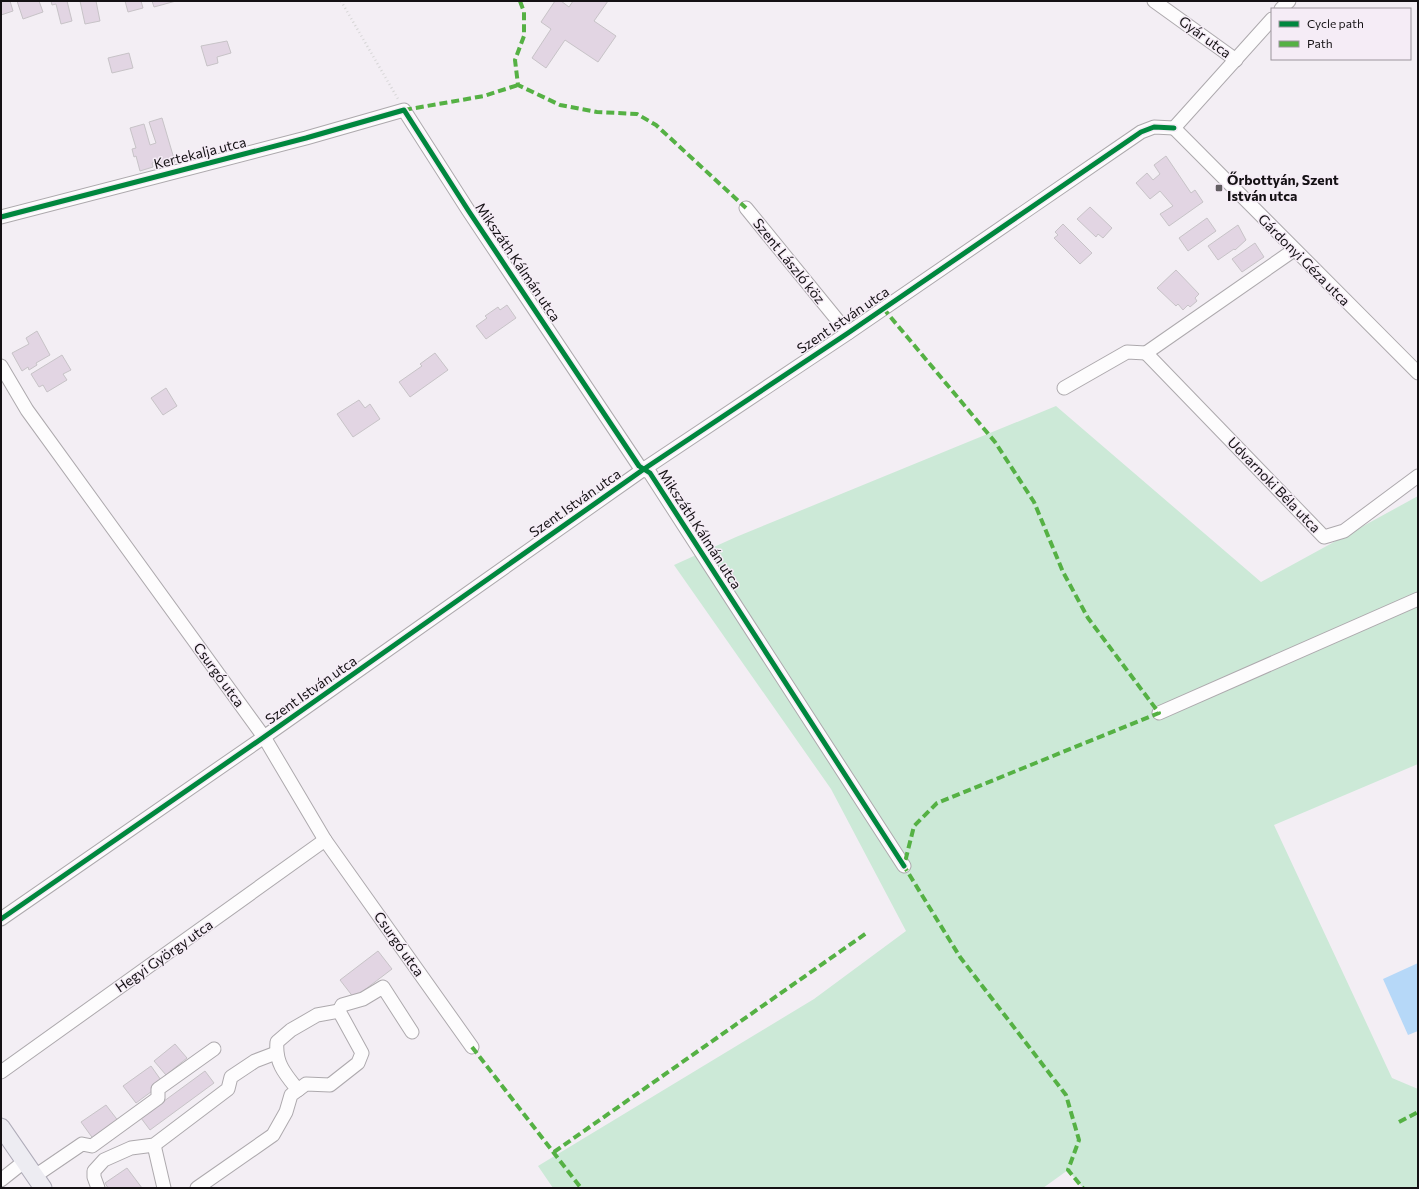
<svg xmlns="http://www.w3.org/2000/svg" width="1419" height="1189" viewBox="0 0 1419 1189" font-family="Commissioner,sans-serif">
  <rect width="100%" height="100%" fill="#f3eef4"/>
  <!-- green -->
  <path fill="#cce9d7" d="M 1056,406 L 1261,582 L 1418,496 L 1418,764 L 1274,825 L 1392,1078 L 1418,1089 L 1418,1188 L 1083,1188 L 1068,1170 L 1043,1188 L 553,1188 L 538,1166 L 814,999 L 906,931 L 831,789 L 674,565 L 736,537 Z"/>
  <!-- water -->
  <path fill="#b6d8f8" d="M 1418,963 L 1418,1031 L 1408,1035 L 1383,979 Z"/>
  <!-- building -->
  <g fill="#e2d5e3" stroke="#c7c3c7">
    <path d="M 1,1 L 10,1 L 13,11 L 1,15 Z"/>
    <path d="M 17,1 L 39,1 L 43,12 L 23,19 Z"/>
    <path d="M 51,1 L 67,1 L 72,21 L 61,24 L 56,4 L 52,5 Z"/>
    <path d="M 80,1 L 96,1 L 100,21 L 85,24 Z"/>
    <path d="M 125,1 L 141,1 L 143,8 L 128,12 Z"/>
    <path d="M 152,1 L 176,1 L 154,7 Z"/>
    <path d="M 555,1 L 561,1 L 569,7 L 573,1 L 608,1 L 594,21 L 616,36 L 598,62 L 565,40 L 546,68 L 532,58 L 551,29 L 541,22 Z"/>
    <path d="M 227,41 L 231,53 L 217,57 L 218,63 L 207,66 L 201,46 Z"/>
    <path d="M 129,53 L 133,68 L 112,73 L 108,58 Z"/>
    <path d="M 162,118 L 175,162 L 162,166 L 160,161 L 152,163 L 153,167 L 140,171 L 136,156 L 134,157 L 132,149 L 136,148 L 130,128 L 144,124 L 150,145 L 156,143 L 149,122 Z"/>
    <path d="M 1166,156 L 1191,193 L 1195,190 L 1203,202 L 1169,226 L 1160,214 L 1173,206 L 1160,191 L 1150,199 L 1136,183 L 1147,173 L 1153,180 L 1160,174 L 1154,165 Z"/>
    <path d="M 1090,207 L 1112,228 L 1103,238 L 1098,234 L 1096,237 L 1077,219 Z"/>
    <path d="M 1207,218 L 1216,231 L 1188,251 L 1179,238 Z"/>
    <path d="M 1063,224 L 1092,253 L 1080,264 L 1054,238 L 1058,235 L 1055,232 Z"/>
    <path d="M 1238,225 L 1246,240 L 1235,250 L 1234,249 L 1218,260 L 1208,246 Z"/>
    <path d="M 1255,243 L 1264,257 L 1242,272 L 1232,259 Z"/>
    <path d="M 1176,270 L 1199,294 L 1195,298 L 1197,301 L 1190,307 L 1188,305 L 1183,310 L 1178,304 L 1176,306 L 1157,288 Z"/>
    <path d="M 507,305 L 516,318 L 486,339 L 476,326 L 487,318 L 485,316 L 498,307 L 500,310 Z"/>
    <path d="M 37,331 L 50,355 L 36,363 L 37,365 L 29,370 L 28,367 L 22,371 L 12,353 L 29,344 L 26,338 Z"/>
    <path d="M 435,353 L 448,370 L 410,397 L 399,382 L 422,366 L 420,364 Z"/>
    <path d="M 62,355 L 71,370 L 63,374 L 67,380 L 47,392 L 43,385 L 39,387 L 31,374 Z"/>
    <path d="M 166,388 L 177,406 L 163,415 L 151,398 Z"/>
    <path d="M 359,400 L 365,408 L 370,404 L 380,419 L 353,437 L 337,414 Z"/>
    <path d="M 378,951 L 392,969 L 354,998 L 340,980 Z"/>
    <path d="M 175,1044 L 187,1058 L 166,1075 L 154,1061 Z"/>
    <path d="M 151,1066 L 163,1083 L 136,1103 L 123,1086 Z"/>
    <path d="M 205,1071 L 214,1083 L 150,1130 L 141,1118 Z"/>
    <path d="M 106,1105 L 119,1122 L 94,1140 L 81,1122 Z"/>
    <path d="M 127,1168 L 142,1188 L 108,1188 L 105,1183 Z"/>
  </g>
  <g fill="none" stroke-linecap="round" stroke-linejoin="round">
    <defs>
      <g id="minor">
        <path d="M 1154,1 L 1236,60"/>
        <path d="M 1281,9 L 1289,1"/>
        <path d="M 1174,128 L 1418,373"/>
        <path d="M 1174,128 L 1272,19"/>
        <path d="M 746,208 L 848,333"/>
        <path d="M 1,217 L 306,138 L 404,110 L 468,210 L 639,466 L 650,473 L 904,866"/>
        <path d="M 1294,250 L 1146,353 L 1324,537 L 1344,531 L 1418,476"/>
        <path d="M 1,366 L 27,410 L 264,737 L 325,840 L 472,1047"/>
        <path d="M 1064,388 L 1127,352 L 1146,353"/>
        <path d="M 1159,713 L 1418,599"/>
        <path d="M 1,919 L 264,737 L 644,469 L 848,333 L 1141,132 L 1154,127 L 1174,128"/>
        <path d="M 1,1072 L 325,840"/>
        <path d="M 298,1090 C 285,1074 275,1063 277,1042 L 291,1030 L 317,1015 L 339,1011"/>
        <path d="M 154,1145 L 164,1188"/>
        <path d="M 35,1176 L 82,1144 L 92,1146 L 158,1098 L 158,1089 L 214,1049"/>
        <path d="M 1,1180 L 25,1161"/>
        <path d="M 98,1188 L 94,1177 L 94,1171 L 104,1160 L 131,1148 L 154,1145 L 228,1089 L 231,1077 L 255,1061 L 276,1053"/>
        <path d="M 197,1188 L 273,1135 L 286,1112 L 291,1095 L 306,1084 L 330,1085 L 358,1063 L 362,1053 L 339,1011 L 342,1005 L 363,999 L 383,987 L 412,1032"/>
      </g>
      <path id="major" d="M 1,1127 L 43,1188"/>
    </defs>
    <!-- minor casing -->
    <use href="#minor" stroke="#ada9ad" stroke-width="15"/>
    <!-- major casing -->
    <use href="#major" stroke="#afacb9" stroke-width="19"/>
    <!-- path -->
    <path stroke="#d6d5d6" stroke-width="2.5" stroke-dasharray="1 3" stroke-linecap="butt" d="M 341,1 L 398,99"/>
    <!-- minor -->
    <use href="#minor" stroke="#fdfcfd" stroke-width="13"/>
    <!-- major -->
    <use href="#major" stroke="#edecf2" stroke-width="17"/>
    <!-- quiet -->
    <g stroke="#55b144" stroke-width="4" stroke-dasharray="8 4" stroke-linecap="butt">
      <path d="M 520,1 L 524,12 L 524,36 L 515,60 L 518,85 L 560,105 L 597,112 L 637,114 L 656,125 L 746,208"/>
      <path d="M 404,110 L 484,96 L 518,85"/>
      <path d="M 883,308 L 995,442 L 1034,502 L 1063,572 L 1088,618 L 1159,713 L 937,803 L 914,826 L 904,866 L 960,957 L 1066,1095 L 1079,1140 L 1068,1170 L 1083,1188"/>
      <path d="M 472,1047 L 581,1188"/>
      <path d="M 1399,1122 L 1418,1112"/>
      <path d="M 554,1152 L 868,932"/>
    </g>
    <defs>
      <g id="cycleway">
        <path d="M 1,217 L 306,138 L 404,110 L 468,210 L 639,466 L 650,473 L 904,866"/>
        <path d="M 1,919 L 264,737 L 644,469 L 848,333 L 1141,132 L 1154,127 L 1174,128"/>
      </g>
    </defs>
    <!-- cycleway casing -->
    <use href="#cycleway" stroke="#f5ecf6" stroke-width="8"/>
    <!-- cycleway -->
    <use href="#cycleway" stroke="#00873e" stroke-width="5"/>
  </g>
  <!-- markers -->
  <rect fill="#625e62" stroke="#f5ecf6" stroke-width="1.5" x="1215" y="184" width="8" height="8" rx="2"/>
  <g text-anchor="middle" stroke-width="3" stroke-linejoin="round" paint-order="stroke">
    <!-- street labels -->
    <g font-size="14" fill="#141114" stroke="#f5ecf6">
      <text transform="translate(1205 37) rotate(36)" y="5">Gyár utca</text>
      <text transform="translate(200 153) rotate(-14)" y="5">Kertekalja utca</text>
      <text transform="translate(1304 260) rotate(45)" y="5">Gárdonyi Géza utca</text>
      <text transform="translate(789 261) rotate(51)" y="5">Szent László köz</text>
      <text transform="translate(518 262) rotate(56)" y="5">Mikszáth Kálmán utca</text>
      <text transform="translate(843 320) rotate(-34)" y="5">Szent István utca</text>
      <text transform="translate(1274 485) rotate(46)" y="5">Udvarnoki Béla utca</text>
      <text transform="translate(575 503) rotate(-35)" y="5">Szent István utca</text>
      <text transform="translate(700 529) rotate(57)" y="5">Mikszáth Kálmán utca</text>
      <text transform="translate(219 675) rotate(54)" y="5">Csurgó utca</text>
      <text transform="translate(311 690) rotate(-35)" y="5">Szent István utca</text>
      <text transform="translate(399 944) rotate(55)" y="5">Csurgó utca</text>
      <text transform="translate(164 956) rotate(-35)" y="5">Hegyi György utca</text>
    </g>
    <!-- poi labels -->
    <g font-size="14" font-weight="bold" fill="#141114" stroke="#f5ecf6" text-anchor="start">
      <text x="1227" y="185">Őrbottyán, Szent<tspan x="1227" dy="16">István utca</tspan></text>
    </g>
  </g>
  <!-- border -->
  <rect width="1419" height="1189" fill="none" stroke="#141114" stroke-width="4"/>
  <!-- legend -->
  <rect x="1271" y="8" width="140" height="52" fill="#f5ecf6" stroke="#9b949c"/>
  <rect x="1279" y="21" width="20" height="6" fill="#00873e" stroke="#9b949c"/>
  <text x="1307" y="28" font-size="12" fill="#141114">Cycle path</text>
  <rect x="1279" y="41" width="20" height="6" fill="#55b144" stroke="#9b949c"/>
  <text x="1307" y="48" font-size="12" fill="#141114">Path</text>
</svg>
